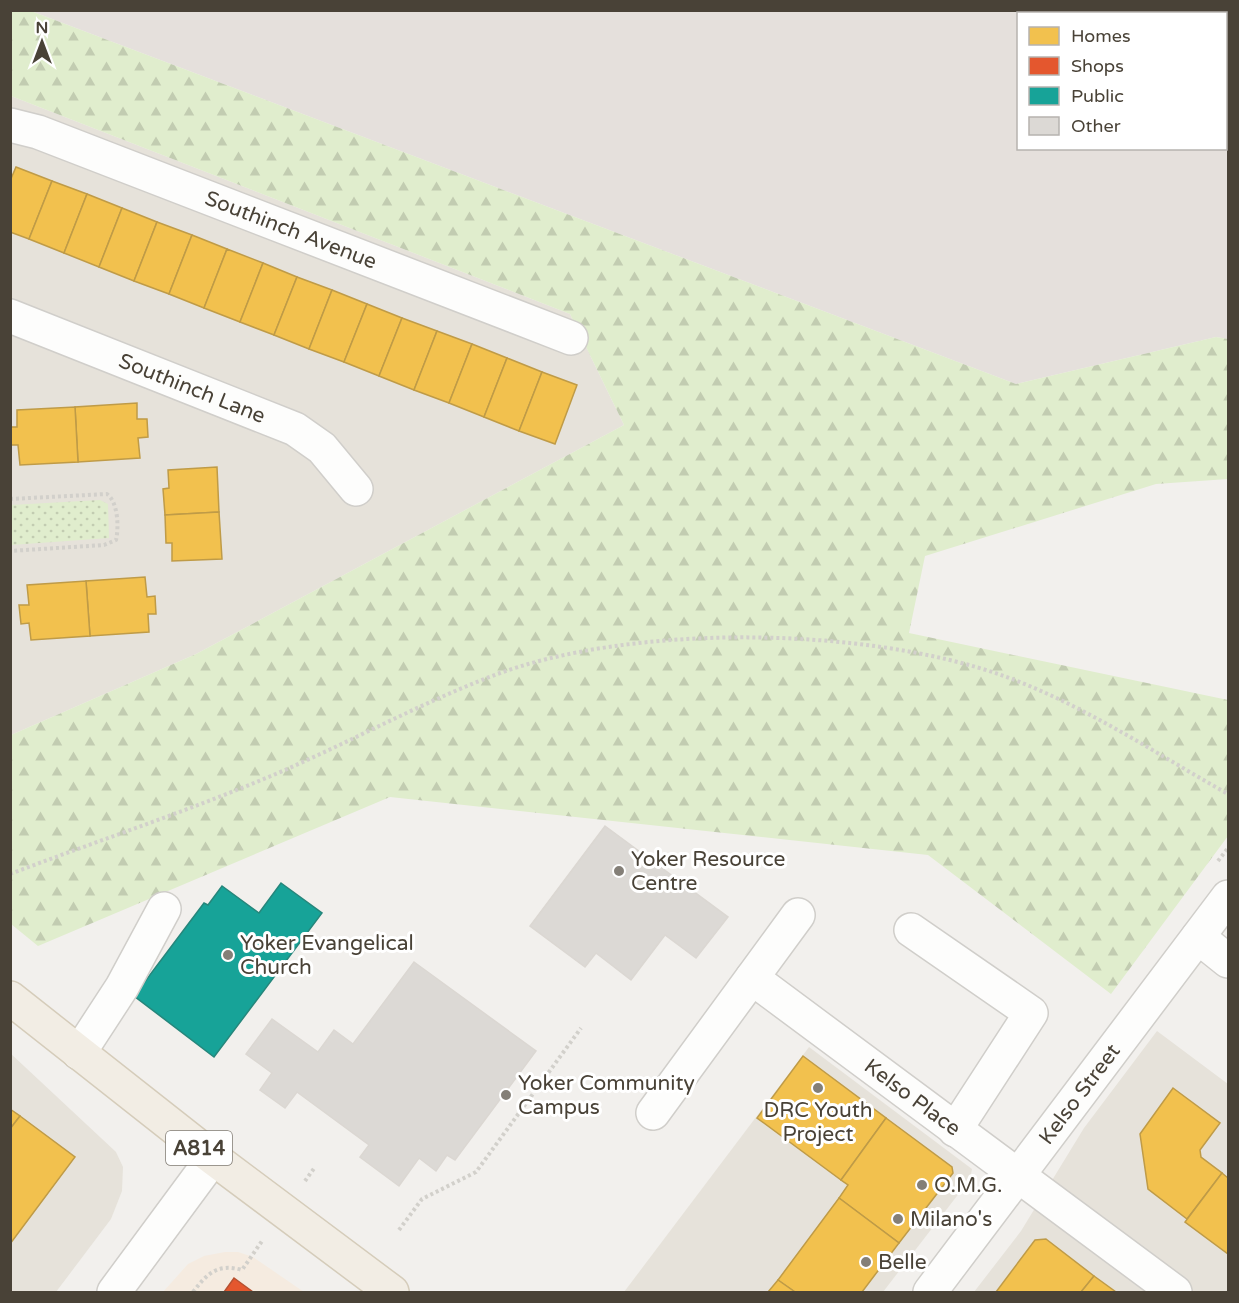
<svg xmlns="http://www.w3.org/2000/svg" width="1239" height="1303" viewBox="0 0 1239 1303" font-family="'Varela Round',sans-serif">
  <defs>
    <pattern id="grass-dots" width="8" height="8" patternUnits="userSpaceOnUse" patternTransform="scale(1.5)"><rect width="8" height="8" fill="#e0edcd"/><path d="M2 2h.1M6 6h.1" fill="none" stroke="#c2ccb1" stroke-width="1.8" stroke-linecap="round"/></pattern>
    <pattern id="forest-firs" width="22" height="20" patternUnits="userSpaceOnUse" patternTransform="scale(1.5)"><rect width="22" height="20" fill="#e0edcd"/><path d="M5 1l3.5 6h-7zM16 11l3.5 6h-7z" fill="#c2ccb1"/></pattern>
  </defs>
  <rect width="100%" height="100%" fill="#f2f0ed"/>
  <!-- residential -->
  <g fill="#e6e2da">
    <path d="M 11,96 L 570,314 L 624,425 L 196,654 L 11,735 Z"/>
    <path d="M 1157,1031 L 1228,1084 L 1228,1292 L 974,1292 L 1021,1231 L 1084,1128 Z"/>
    <path d="M 809,1047 L 972,1169 L 970,1179 L 883,1292 L 624,1292 Z"/>
    <path d="M 10,1053 L 116,1152 L 123,1167 L 122,1191 L 111,1219 L 56,1292 L 11,1292 Z"/>
  </g>
  <!-- commercial -->
  <path fill="#f5ebe0" d="M 225,1252 L 238,1252 L 253,1257 L 304,1292 L 163,1292 L 188,1264 L 204,1256 Z"/>
  <!-- industrial -->
  <path fill="#e5e0dc" d="M 31,11 L 1156,11 L 1165,13 L 1018,14 L 1018,148 L 1226,148 L 1226,35 L 1228,36 L 1228,339 L 1216,337 L 1016,384 Z"/>
  <!-- grass -->
  <path fill="url(#grass-dots)" d="M 100,500 L 108,504 L 109,538 L 11,545 L 11,505 Z"/>
  <!-- forest -->
  <path fill="url(#forest-firs)" d="M 10,11 L 31,11 L 1016,384 L 1216,337 L 1228,339 L 1228,479 L 1156,484 L 925,556 L 909,633 L 1228,700 L 1228,836 L 1111,994 L 928,855 L 390,797 L 38,946 L 11,924 L 11,735 L 196,654 L 624,425 L 570,314 L 11,96 Z"/>
  <!-- homes -->
  <g fill="#f2c14e" stroke="#bf9b47" stroke-width="1.5">
    <path d="M 16,167 L 52,181 L 29,239 L 10,232 L 10,181 Z"/>
    <path d="M 52,181 L 87,194 L 64,253 L 29,239 Z"/>
    <path d="M 87,194 L 122,208 L 99,267 L 64,253 Z"/>
    <path d="M 122,208 L 157,222 L 134,281 L 99,267 Z"/>
    <path d="M 157,222 L 192,235 L 169,294 L 134,281 Z"/>
    <path d="M 192,235 L 227,249 L 204,308 L 169,294 Z"/>
    <path d="M 227,249 L 263,263 L 240,322 L 204,308 Z"/>
    <path d="M 263,263 L 297,277 L 274,335 L 240,322 Z"/>
    <path d="M 297,277 L 332,290 L 309,349 L 274,335 Z"/>
    <path d="M 332,290 L 367,304 L 344,362 L 309,349 Z"/>
    <path d="M 367,304 L 402,318 L 379,376 L 344,362 Z"/>
    <path d="M 402,318 L 437,331 L 414,390 L 379,376 Z"/>
    <path d="M 437,331 L 472,344 L 449,403 L 414,390 Z"/>
    <path d="M 472,344 L 507,358 L 484,417 L 449,403 Z"/>
    <path d="M 507,358 L 542,372 L 519,431 L 484,417 Z"/>
    <path d="M 542,372 L 577,385 L 555,444 L 519,431 Z"/>
    <path d="M 137,403 L 137,419 L 147,419 L 148,437 L 138,438 L 140,458 L 78,462 L 75,407 Z"/>
    <path d="M 75,407 L 78,462 L 20,465 L 18,445 L 10,445 L 10,427 L 17,427 L 17,410 Z"/>
    <path d="M 217,467 L 219,512 L 165,515 L 163,489 L 169,488 L 168,470 Z"/>
    <path d="M 219,512 L 222,559 L 172,561 L 172,543 L 166,543 L 165,515 Z"/>
    <path d="M 145,577 L 147,597 L 155,596 L 156,614 L 148,614 L 149,632 L 90,636 L 86,581 Z"/>
    <path d="M 86,581 L 90,636 L 31,640 L 29,623 L 21,624 L 19,605 L 29,605 L 27,585 Z"/>
    <path d="M 803,1056 L 886,1118 L 841,1180 L 757,1118 Z"/>
    <path d="M 1173,1088 L 1220,1123 L 1200,1150 L 1201,1157 L 1222,1173 L 1187,1219 L 1148,1189 L 1140,1134 Z"/>
    <path d="M 10,1109 L 20,1116 L 10,1129 Z"/>
    <path d="M 20,1116 L 75,1157 L 10,1244 L 10,1129 Z"/>
    <path d="M 886,1118 L 952,1167 L 953,1173 L 899,1243 L 839,1198 L 848,1185 L 841,1180 Z"/>
    <path d="M 1222,1173 L 1228,1178 L 1228,1254 L 1185,1222 Z"/>
    <path d="M 839,1198 L 899,1243 L 862,1292 L 795,1292 L 778,1280 Z"/>
    <path d="M 1046,1239 L 1094,1276 L 1081,1292 L 996,1292 L 1035,1240 Z"/>
    <path d="M 1094,1276 L 1116,1292 L 1081,1292 Z"/>
    <path d="M 778,1280 L 795,1292 L 768,1292 Z"/>
  </g>
  <!-- shops -->
  <path fill="#e4572e" stroke="#b65131" stroke-width="1.5" d="M 234,1278 L 253,1292 L 224,1292 Z"/>
  <!-- public -->
  <path fill="#17a398" stroke="#26867b" stroke-width="1.5" d="M 281,883 L 322,913 L 214,1057 L 134,996 L 204,903 L 208,905 L 222,886 L 259,913 Z"/>
  <!-- building -->
  <g fill="#dcd9d5" stroke="#dbd7d2" stroke-width="1.5">
    <path d="M 605,826 L 728,917 L 696,958 L 665,935 L 631,980 L 596,953 L 585,967 L 530,926 Z"/>
    <path d="M 414,962 L 536,1051 L 455,1160 L 447,1155 L 436,1171 L 419,1158 L 399,1186 L 360,1157 L 369,1145 L 297,1092 L 285,1108 L 260,1090 L 272,1073 L 246,1054 L 272,1019 L 318,1052 L 334,1030 L 353,1044 Z"/>
  </g>
  <g fill="none" stroke-linecap="round" stroke-linejoin="round">
    <defs>
      <g id="minor">
        <path id="s1" d="M 10,125 L 38,132 L 571,338"/>
        <path id="s2" d="M 10,316 L 295,429 L 322,448 L 356,489"/>
        <path d="M 911,930 L 1031,1013 L 955,1130"/>
        <path d="M 1198,937 L 1228,961"/>
        <path id="s3" d="M 752,978 L 1175,1292"/>
        <path d="M 79,1053 L 122,987 L 164,909"/>
        <path d="M 653,1113 L 798,915"/>
        <path d="M 114,1292 L 213,1158"/>
        <path id="s4" d="M 930,1292 L 1228,897"/>
      </g>
      <path id="major" d="M 10,998 L 213,1158 L 392,1292"/>
    </defs>
    <!-- minor casing -->
    <use href="#minor" stroke="#d0ceca" stroke-width="36"/>
    <!-- major casing -->
    <use href="#major" stroke="#d5ccba" stroke-width="36"/>
    <!-- path -->
    <g stroke="#d2d0cb" stroke-width="4" stroke-dasharray="3 3" stroke-linecap="butt">
      <path d="M 10,499 L 107,494 C 118,502 119,527 116,540 L 104,545 L 10,551"/>
      <path d="M 1218,861 L 1228,848"/>
      <path d="M 10,874 C 100,840 191,810 278,773 C 350,742 419,704 492,676 C 631,623 864,626 1004,676 C 1084,705 1155,753 1228,794"/>
      <path d="M 305,1181 L 315,1167"/>
      <path d="M 399,1230 L 422,1199 L 476,1172 L 581,1028"/>
      <path d="M 193,1292 C 207,1274 217,1263 242,1270 L 262,1241"/>
    </g>
    <!-- minor -->
    <use href="#minor" stroke="#fdfdfc" stroke-width="33"/>
    <!-- major -->
    <use href="#major" stroke="#f2ede4" stroke-width="33"/>
    <defs>
      <g id="rail">
        <path d="M 1199,10 L 1207,14"/>
        <path d="M 1226,21 L 1228,22"/>
      </g>
    </defs>
    <!-- rail casing -->
    <use href="#rail" stroke="#dadad9" stroke-width="7"/>
    <!-- rail -->
    <use href="#rail" stroke="#fff" stroke-width="4.5" stroke-dasharray="14" stroke-linecap="butt"/>
  </g>
  <!-- markers -->
  <g fill="#847f77" stroke="#fff" stroke-width="2">
    <circle cx="619" cy="871" r="6"/>
    <circle cx="228" cy="955" r="6"/>
    <circle cx="818" cy="1088" r="6"/>
    <circle cx="506" cy="1095" r="6"/>
    <circle cx="922" cy="1185" r="6"/>
    <circle cx="898" cy="1219" r="6"/>
    <circle cx="866" cy="1262" r="6"/>
  </g>
  <g text-anchor="middle" stroke-width="6" stroke-linejoin="round" paint-order="stroke">
    <!-- shield labels -->
    <rect fill="#fff" stroke="#807b73" stroke-width="1.5" x="166" y="1131" width="66" height="34" rx="4.5"/>
    <g font-size="20" font-weight="bold" fill="#494237">
      <text x="199" y="1155">A814</text>
    </g>
    <!-- street labels -->
    <g font-size="21" fill="#494237" stroke="#fff">
      <text dy="7" stroke="none"><textPath href="#s1" startOffset="300">Southinch Avenue</textPath></text>
      <text dy="7" stroke="none"><textPath href="#s2" startOffset="196">Southinch Lane</textPath></text>
      <text dy="7" stroke="none"><textPath href="#s4" startOffset="248">Kelso Street</textPath></text>
      <text dy="7" stroke="none"><textPath href="#s3" startOffset="200">Kelso Place</textPath></text>
    </g>
    <!-- poi labels -->
    <g font-size="21" fill="#494237" stroke="#fff" text-anchor="start">
      <text x="631" y="866">Yoker Resource<tspan x="631" dy="24">Centre</tspan></text>
      <text x="240" y="950">Yoker Evangelical<tspan x="240" dy="24">Church</tspan></text>
      <text x="518" y="1090">Yoker Community<tspan x="518" dy="24">Campus</tspan></text>
      <text x="818" y="1117" text-anchor="middle">DRC Youth<tspan x="818" dy="24">Project</tspan></text>
      <text x="934" y="1192">O.M.G.</text>
      <text x="910" y="1226">Milano's</text>
      <text x="878" y="1269">Belle</text>
    </g>
  </g>
  <!-- border -->
  <rect width="1239" height="1303" fill="none" stroke="#494237" stroke-width="24"/>
  <!-- legend -->
  <rect x="1017" y="12" width="210" height="138" fill="#ffffff" stroke="#b6b3af" stroke-width="1.5"/>
  <rect x="1029" y="27" width="30" height="18" fill="#f2c14e" stroke="#b6b3af" stroke-width="1.5"/>
  <text x="1071" y="42" font-size="18" fill="#494237">Homes</text>
  <rect x="1029" y="57" width="30" height="18" fill="#e4572e" stroke="#b6b3af" stroke-width="1.5"/>
  <text x="1071" y="72" font-size="18" fill="#494237">Shops</text>
  <rect x="1029" y="87" width="30" height="18" fill="#17a398" stroke="#b6b3af" stroke-width="1.5"/>
  <text x="1071" y="102" font-size="18" fill="#494237">Public</text>
  <rect x="1029" y="117" width="30" height="18" fill="#dcd9d5" stroke="#b6b3af" stroke-width="1.5"/>
  <text x="1071" y="132" font-size="18" fill="#494237">Other</text>
  <!-- north arrow -->
  <g transform="translate(42 42)" stroke="#ffffff" stroke-width="4.5" paint-order="stroke">
  <path d="M0-4.5L10 22L0 15L-10 22Z" fill="#494237"/>
  <text y="-9" font-size="16" font-weight="bold" text-anchor="middle" fill="#494237">N</text>
  </g>
</svg>
